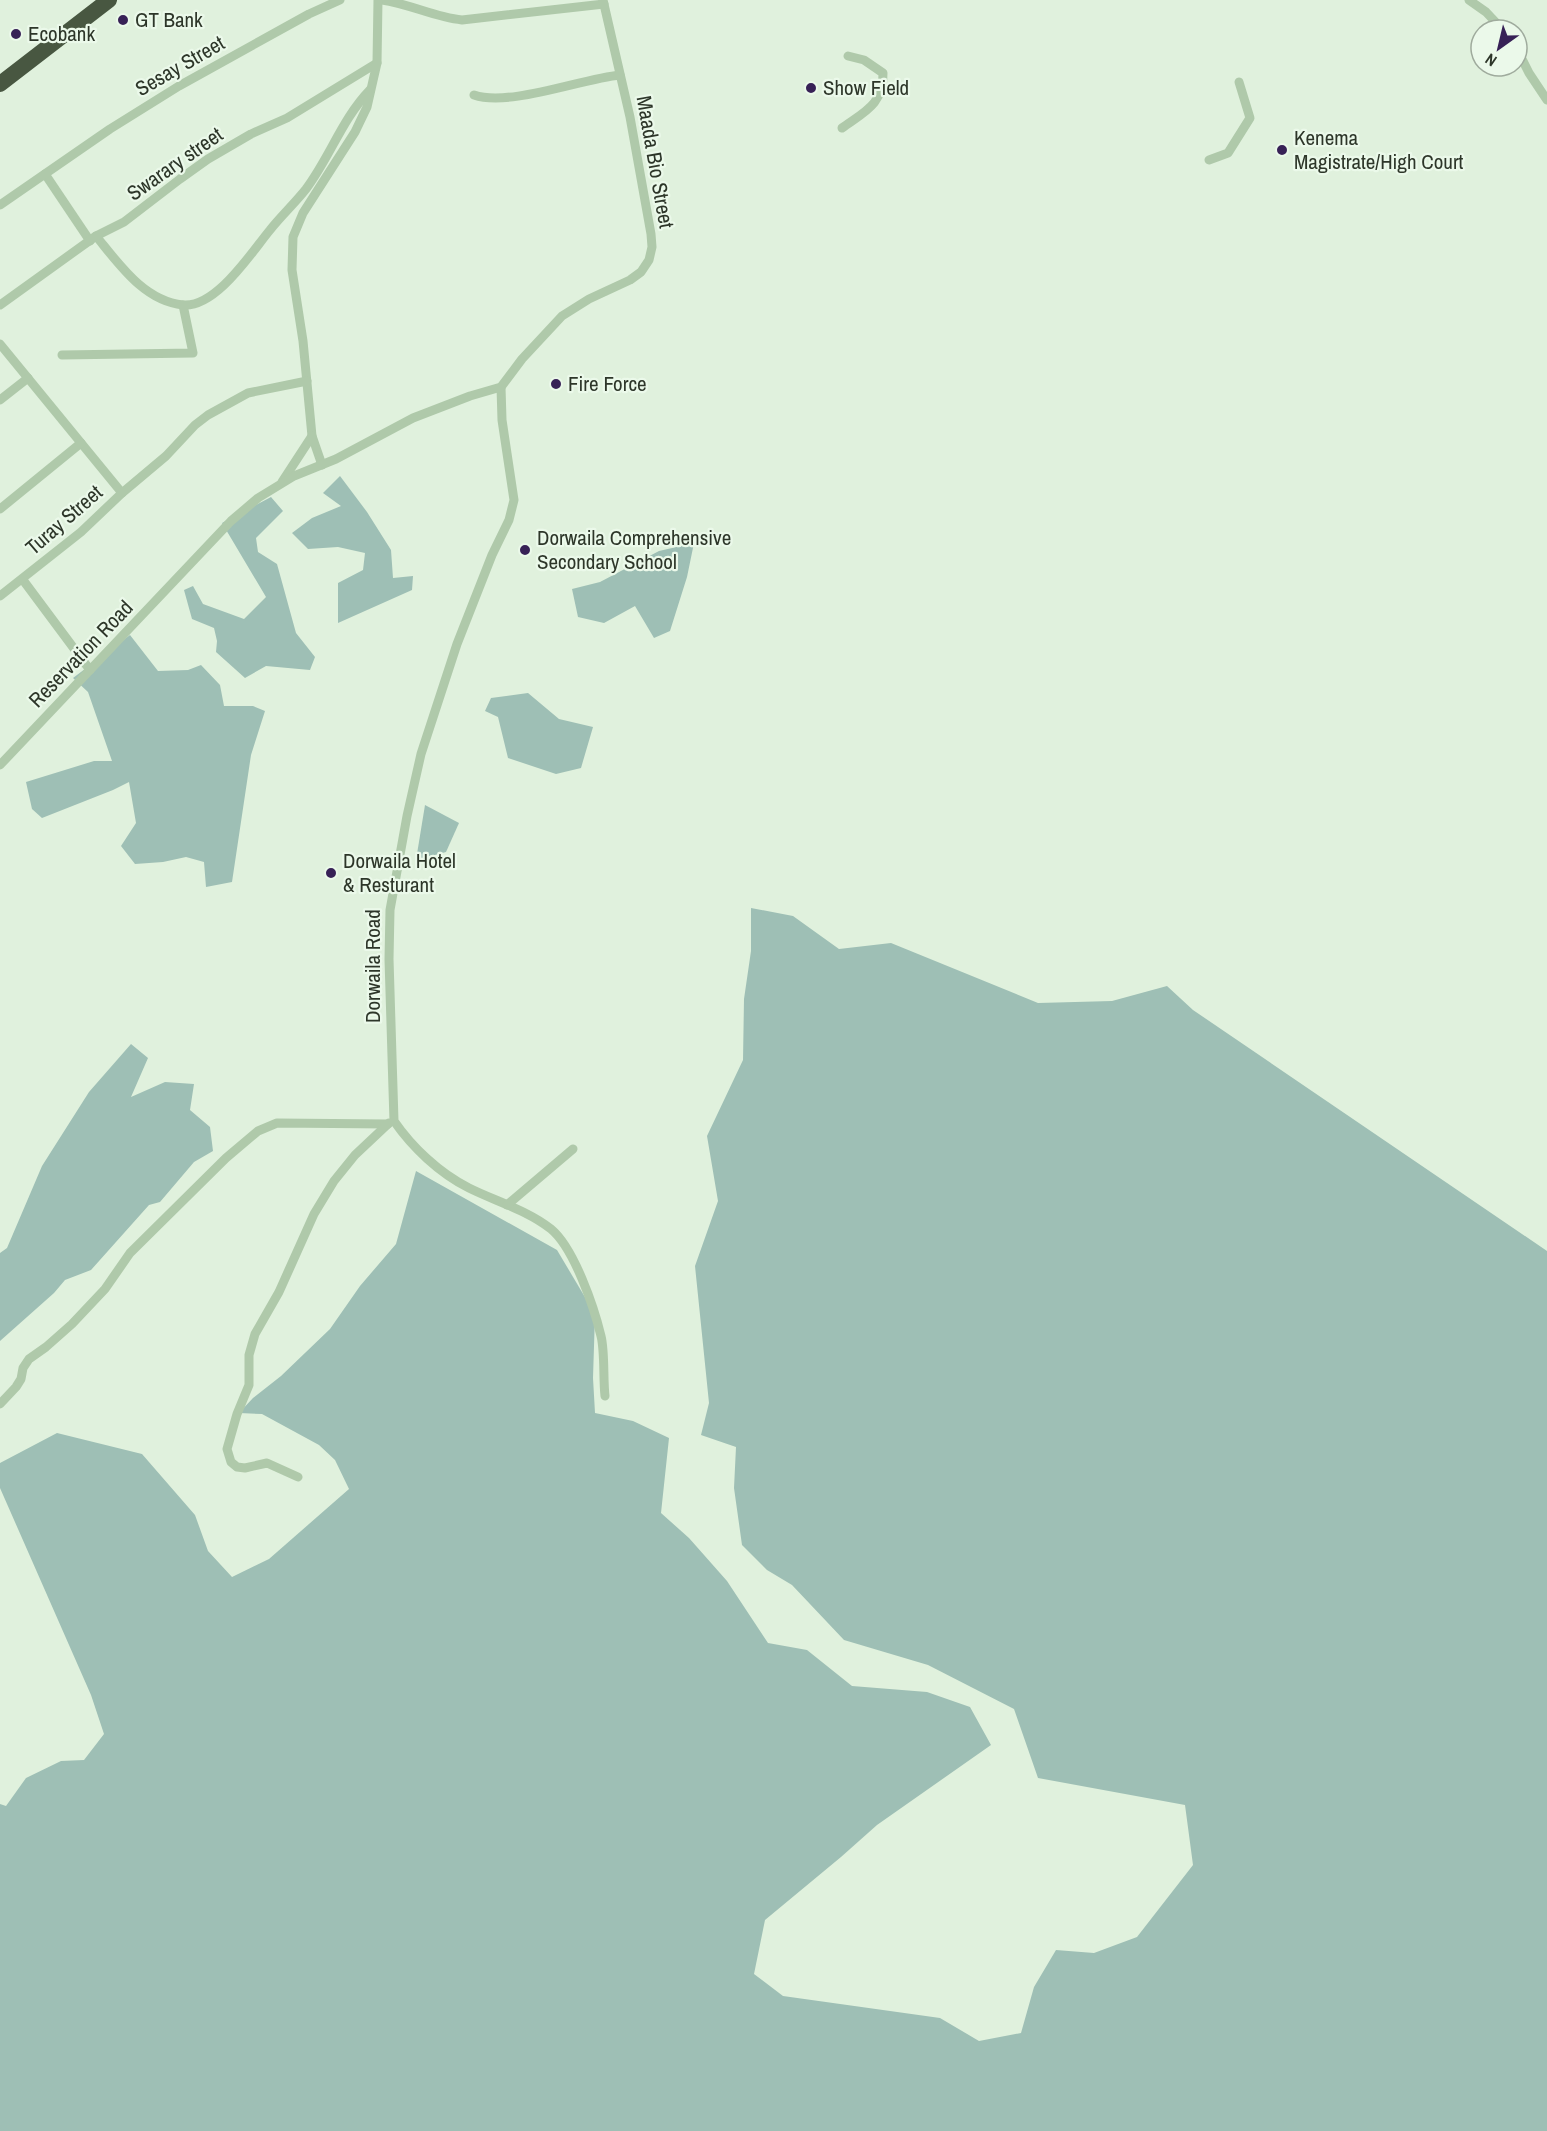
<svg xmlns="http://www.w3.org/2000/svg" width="1547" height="2131" viewBox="0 0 1547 2131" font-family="'Archivo Narrow',sans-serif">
  <rect width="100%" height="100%" fill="#e0f1dd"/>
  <!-- green -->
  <g fill="#9ebfb5">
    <path d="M 340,476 L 367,512 L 391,550 L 393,578 L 413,576 L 412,590 L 338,623 L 338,583 L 363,570 L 365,553 L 338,547 L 308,549 L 292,533 L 312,518 L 341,506 L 323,493 Z"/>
    <path d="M 271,497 L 283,511 L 256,538 L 258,552 L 277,564 L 296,633 L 315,657 L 310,670 L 266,666 L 245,678 L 216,652 L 217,641 L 214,628 L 192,619 L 184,590 L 193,586 L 203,604 L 244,619 L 266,597 L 222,523 Z"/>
    <path d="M 694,543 L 687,577 L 670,631 L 654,638 L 635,606 L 604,623 L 578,617 L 572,589 L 600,582 L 659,551 Z"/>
    <path d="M 130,635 L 158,671 L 188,670 L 201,665 L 220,685 L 224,706 L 253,706 L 265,711 L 251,755 L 232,882 L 206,887 L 204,862 L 186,857 L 163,862 L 135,864 L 121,846 L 136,823 L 129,782 L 113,790 L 42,818 L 32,809 L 26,782 L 94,761 L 112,761 L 88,692 L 73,678 Z"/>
    <path d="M 528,693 L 559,719 L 593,727 L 581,768 L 556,774 L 508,758 L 498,717 L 485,711 L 491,698 Z"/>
    <path d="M 425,805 L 459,823 L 446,852 L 416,860 Z"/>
    <path d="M 751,908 L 793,916 L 839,949 L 891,943 L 1038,1003 L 1112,1001 L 1167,986 L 1193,1010 L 1547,1251 L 1547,2131 L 0,2131 L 0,1804 L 6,1806 L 26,1778 L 61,1761 L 84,1760 L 104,1734 L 91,1695 L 0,1488 L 0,1463 L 57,1433 L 142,1454 L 195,1515 L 208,1551 L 232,1577 L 269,1559 L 349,1489 L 335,1460 L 319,1445 L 262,1414 L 239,1413 L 253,1398 L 281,1376 L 330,1329 L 360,1286 L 396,1244 L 416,1171 L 557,1250 L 595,1314 L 593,1378 L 595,1413 L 633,1421 L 669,1438 L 661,1513 L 689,1538 L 727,1581 L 768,1643 L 807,1650 L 852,1686 L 927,1692 L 970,1707 L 991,1745 L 877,1825 L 841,1857 L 765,1920 L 754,1974 L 783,1996 L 940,2018 L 979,2041 L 1021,2033 L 1034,1987 L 1056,1950 L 1094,1953 L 1137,1937 L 1193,1865 L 1185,1805 L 1038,1778 L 1014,1709 L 928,1665 L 844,1640 L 792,1585 L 767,1570 L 742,1545 L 734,1488 L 736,1447 L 701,1435 L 709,1403 L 695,1266 L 718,1201 L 707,1136 L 743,1060 L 744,999 L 751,951 Z"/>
    <path d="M 131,1044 L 148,1058 L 131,1097 L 165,1082 L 194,1084 L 190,1110 L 210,1127 L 213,1151 L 194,1162 L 160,1202 L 149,1205 L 91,1270 L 65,1280 L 54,1293 L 0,1341 L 0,1253 L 7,1248 L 42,1166 L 89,1092 Z"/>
  </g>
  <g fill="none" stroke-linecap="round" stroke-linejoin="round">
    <!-- street -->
    <g stroke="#afc9aa" stroke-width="9">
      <path d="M 382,0 C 410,4 434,17 462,20 L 604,4"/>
      <path d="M 1469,0 L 1486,12 L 1503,30"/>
      <path d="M 1517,49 L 1529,73 L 1547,100"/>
      <path d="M 474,95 C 509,107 581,79 620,75"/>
      <path d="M 842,128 C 864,112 884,104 883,73 L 864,60 L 848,56"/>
      <path d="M 1209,160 L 1228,153 L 1250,118 L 1239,82"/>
      <path d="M 45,174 L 90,241"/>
      <path d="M 0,205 L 110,129 L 179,86 L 309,14 L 340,0"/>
      <path d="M 96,236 C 119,264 144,301 183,305 C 216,308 251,253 270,230 C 281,216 295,203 306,189 C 330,157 342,119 370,90"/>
      <path d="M 0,305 L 96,236 L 124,222 L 180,179 L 208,159 L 251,134 L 287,118 L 377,63"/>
      <path d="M 0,344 L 122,493"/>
      <path d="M 62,355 L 193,353 L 183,305"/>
      <path d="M 501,387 L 502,420 L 514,500 L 509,520 L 492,555 L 457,644 L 421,754 L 407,816 L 390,910 L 389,959 L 394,1121 C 412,1147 439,1173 469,1188 C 495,1201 527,1210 551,1229 C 574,1248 594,1307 601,1336 C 605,1352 603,1379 605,1396"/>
      <path d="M 0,400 L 28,378"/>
      <path d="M 322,465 L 312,436 L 303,341 L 292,270 L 293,237 L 303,213 L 355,132 L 367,107 L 377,63 L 378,0"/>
      <path d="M 282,482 L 312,436"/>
      <path d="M 0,509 L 81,443"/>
      <path d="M 23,580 L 90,670"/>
      <path d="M 0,596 L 81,532 L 122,493 L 166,456 L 195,425 L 208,415 L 248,393 L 307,381"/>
      <path d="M 0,765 L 231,521 L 258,498 L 294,476 L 336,459 L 413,418 L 470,396 L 501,387 L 522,359 L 562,316 L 589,299 L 630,280 L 641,272 L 649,260 L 652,247 L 651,234 L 630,117 L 603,0"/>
      <path d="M 507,1205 L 573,1149"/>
      <path d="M 0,1404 L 16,1387 L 21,1379 L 23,1368 L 29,1359 L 46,1347 L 72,1324 L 105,1289 L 130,1253 L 226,1158 L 258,1131 L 277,1123 L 388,1124"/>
      <path d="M 298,1477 L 267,1463 L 245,1468 L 237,1467 L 231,1462 L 227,1449 L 237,1414 L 249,1385 L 249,1355 L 255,1334 L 279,1292 L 314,1214 L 334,1181 L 355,1155 L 389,1123"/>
    </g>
    <!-- highway -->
    <path stroke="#485741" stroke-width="16" d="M 0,84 L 109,0"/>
  </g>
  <!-- markers -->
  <g fill="#372156" stroke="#ebf9ea" stroke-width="2">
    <circle cx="123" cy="20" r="6"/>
    <circle cx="16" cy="34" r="6"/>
    <circle cx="811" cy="88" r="6"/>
    <circle cx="1282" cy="150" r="6"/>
    <circle cx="556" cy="384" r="6"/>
    <circle cx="525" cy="550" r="6"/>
    <circle cx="331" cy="873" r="6"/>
  </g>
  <g text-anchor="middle" stroke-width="4.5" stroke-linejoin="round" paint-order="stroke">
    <!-- poi labels -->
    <g font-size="21" fill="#2d3629" stroke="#ebf9ea" text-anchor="start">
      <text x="135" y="27">GT Bank</text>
      <text x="28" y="41">Ecobank</text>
      <text x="823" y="95">Show Field</text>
      <text x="1294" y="145">Kenema<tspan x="1294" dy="24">Magistrate/High Court</tspan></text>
      <text x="568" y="391">Fire Force</text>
      <text x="537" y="545">Dorwaila Comprehensive<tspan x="537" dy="24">Secondary School</tspan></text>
      <text x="343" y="868">Dorwaila Hotel<tspan x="343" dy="24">&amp; Resturant</tspan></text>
    </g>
    <!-- street labels -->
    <g font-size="21" fill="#2d3629" stroke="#ebf9ea">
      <text transform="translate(180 66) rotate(-30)" y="7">Sesay Street</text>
      <text transform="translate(655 162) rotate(80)" y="7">Maada Bio Street</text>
      <text transform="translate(175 164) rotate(-35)" y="7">Swarary street</text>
      <text transform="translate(64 520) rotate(-41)" y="7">Turay Street</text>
      <text transform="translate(81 654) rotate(-46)" y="7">Reservation Road</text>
      <text transform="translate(373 966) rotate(-90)" y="7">Dorwaila Road</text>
    </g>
  </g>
  <!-- north arrow -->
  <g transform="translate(1499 48) rotate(214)"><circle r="28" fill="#ebf9ea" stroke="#9fab9d" stroke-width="1.5"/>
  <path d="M0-4.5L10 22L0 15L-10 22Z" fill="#372156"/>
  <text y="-9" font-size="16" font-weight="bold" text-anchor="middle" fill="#2d3629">N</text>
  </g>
</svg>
